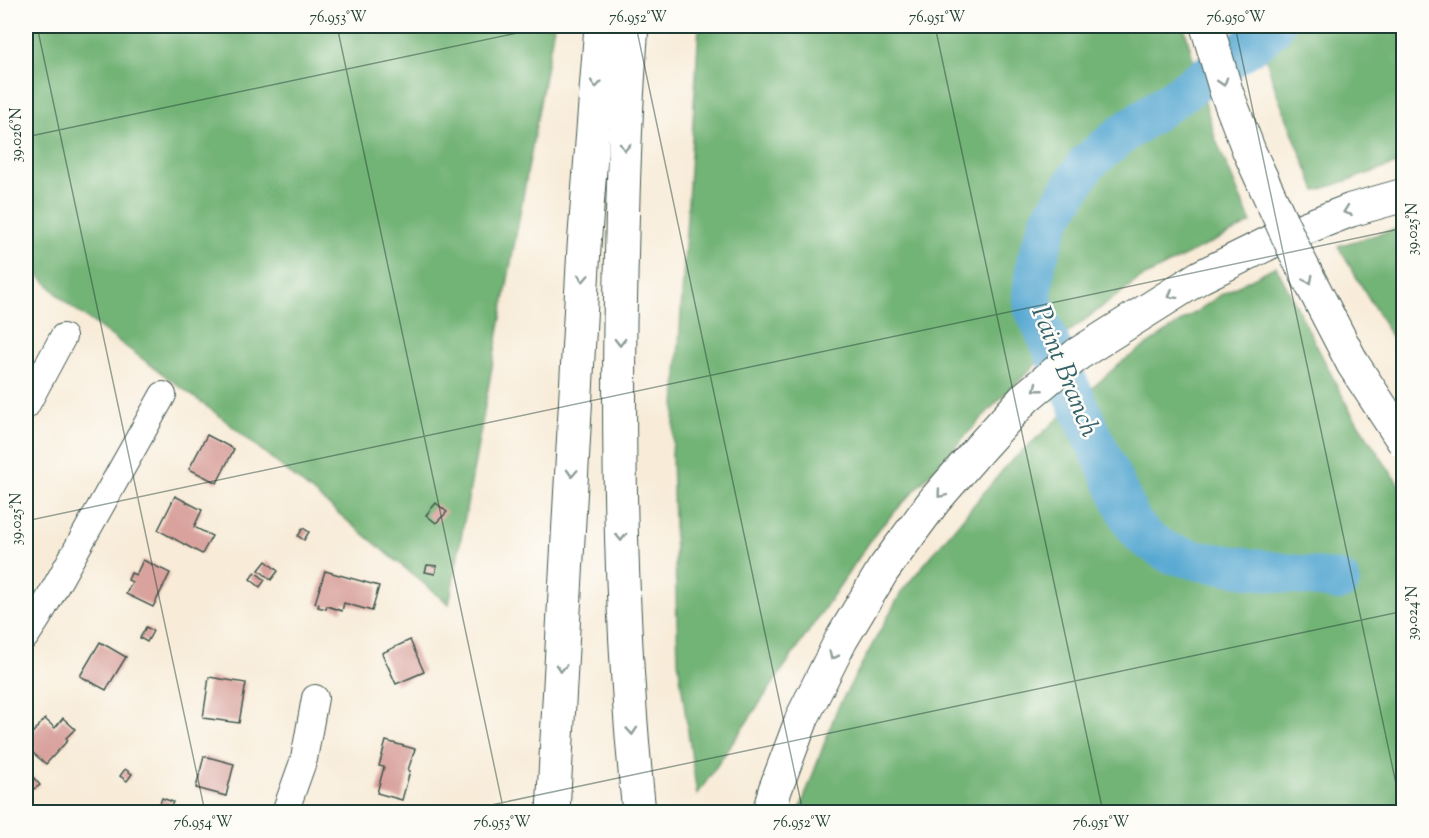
<svg xmlns="http://www.w3.org/2000/svg" width="1429" height="838" viewBox="0 0 1429 838" font-family="'Sorts Mill Goudy',serif">
  <rect width="100%" height="100%" fill="#fdfcf7"/>
  <filter id="ink" filterUnits="userSpaceOnUse"><feTurbulence type="fractalNoise" baseFrequency=".0167" numOctaves="2"/><feDisplacementMap in="SourceGraphic" scale="12" xChannelSelector="R" yChannelSelector="G"/><feConvolveMatrix kernelMatrix="1 2 1 2 8 2 1 2 1" color-interpolation-filters="sRGB"/></filter>
  <filter id="wash" filterUnits="userSpaceOnUse"><feTurbulence type="fractalNoise" baseFrequency=".008" numOctaves="4" result="noise"/><feDisplacementMap in="SourceGraphic" scale="24" xChannelSelector="R" yChannelSelector="G"/><feGaussianBlur stdDeviation="1.35" result="paint"/><feColorMatrix in="noise" values="0 0 0 0 0 0 0 0 0 0 0 0 0 0 0 0 0 1.4 0 .05"/><feComposite in="paint" operator="in"/></filter>
  <g filter="url(#wash)">
    <rect width="100%" height="100%" fill="#f8ecd9"/>
    <!-- forest -->
    <g fill="#72b376" stroke="#487855" stroke-width="1.5">
      <path d="M 26,26 L 554,26 L 449,604 L 221,417 L 64,301 L 26,262 Z"/>
      <path d="M 699,26 L 1184,26 L 1215,138 L 1251,223 L 1139,279 L 1069,332 L 994,405 L 877,531 L 697,795 L 678,661 L 672,455 Z"/>
      <path d="M 1256,26 L 1403,26 L 1403,162 L 1316,191 L 1277,94 Z"/>
      <path d="M 1403,227 L 1404,227 L 1403,356 L 1338,246 Z"/>
      <path d="M 1276,266 L 1350,411 L 1403,491 L 1403,812 L 799,812 L 837,709 L 902,591 L 1007,465 L 1120,363 L 1221,295 Z"/>
    </g>
    <g fill="none" stroke-linecap="round" stroke-linejoin="round">
      <!-- river -->
      <path stroke="#57a8d2" stroke-width="40" d="M 1274,26 L 1261,38 L 1125,132 L 1087,163 L 1050,221 L 1036,262 L 1032,294 L 1034,309 L 1132,522 L 1144,537 L 1169,553 L 1200,561 L 1340,581"/>
    </g>
    <g id="blocks">
      <!-- building -->
      <g fill="#d9a29d">
        <path d="M 207,435 L 234,449 L 217,483 L 189,469 Z"/>
        <path d="M 175,496 L 202,510 L 194,527 L 212,536 L 202,554 L 158,530 Z"/>
        <path d="M 436,503 L 447,512 L 436,523 L 426,515 Z"/>
        <path d="M 303,528 L 309,532 L 304,540 L 298,536 Z"/>
        <path d="M 143,560 L 170,573 L 153,607 L 126,594 L 132,582 L 128,580 L 131,573 L 136,575 Z"/>
        <path d="M 266,561 L 278,571 L 271,580 L 259,570 Z"/>
        <path d="M 427,565 L 437,566 L 435,574 L 425,572 Z"/>
        <path d="M 325,571 L 379,586 L 372,611 L 344,603 L 342,611 L 327,606 L 326,609 L 318,607 L 319,604 L 315,603 Z"/>
        <path d="M 255,572 L 265,580 L 260,587 L 250,579 Z"/>
        <path d="M 146,627 L 153,631 L 147,642 L 140,638 Z"/>
        <path d="M 410,640 L 424,672 L 396,684 L 382,653 Z"/>
        <path d="M 100,642 L 126,657 L 106,690 L 80,676 Z"/>
        <path d="M 209,677 L 246,683 L 239,723 L 203,718 Z"/>
        <path d="M 63,718 L 75,729 L 66,738 L 68,740 L 46,764 L 26,747 L 26,740 L 45,719 L 55,728 Z"/>
        <path d="M 386,741 L 415,749 L 408,770 L 410,771 L 402,800 L 377,793 L 384,767 L 379,766 Z"/>
        <path d="M 204,756 L 234,764 L 226,796 L 196,788 Z"/>
        <path d="M 125,769 L 132,774 L 127,781 L 120,776 Z"/>
        <path d="M 32,776 L 40,785 L 34,789 L 27,780 Z"/>
        <path d="M 26,792 L 32,799 L 26,806 Z"/>
        <path d="M 162,798 L 173,802 L 168,812 L 158,809 Z"/>
      </g>
    </g>
  </g>
  <g filter="url(#ink)">
    <use href="#blocks" fill-opacity="0" stroke="#40574d" stroke-width="1.5"/>
    <g fill="none" stroke-linecap="round" stroke-linejoin="round">
      <defs>
        <g id="minor">
          <path d="M 26,406 L 63,337"/>
          <path d="M 26,636 L 38,618 L 163,395"/>
          <path d="M 285,812 L 304,759 L 315,698"/>
        </g>
        <g id="motorway">
          <path d="M 632,26 C 624,125 622,224 620,324 C 618,487 622,650 639,812"/>
          <path d="M 553,812 L 584,247 L 601,26"/>
          <path d="M 769,812 L 775,790 L 803,716 L 841,640 L 883,570 L 934,501 L 979,449 L 1026,397 L 1078,354 L 1200,277 L 1277,239 L 1351,210 L 1404,195"/>
        </g>
      </defs>
      <!-- minor casing -->
      <use href="#minor" stroke="#40574d" stroke-width="28"/>
      <!-- motorway casing -->
      <use href="#motorway" stroke="#40574d" stroke-width="35"/>
      <!-- minor -->
      <use href="#minor" stroke="#fff" stroke-width="26"/>
      <!-- motorway -->
      <use href="#motorway" stroke="#fff" stroke-width="33"/>
      <defs>
        <path id="motorway-bridge" d="M 1207,26 L 1226,91 L 1249,151 L 1298,258 L 1353,364 L 1404,442"/>
      </defs>
      <!-- motorway-bridge casing -->
      <use href="#motorway-bridge" stroke="#40574d" stroke-width="35" stroke-linecap="butt"/>
      <!-- motorway-bridge -->
      <use href="#motorway-bridge" stroke="#fff" stroke-width="33"/>
    </g>
    <!-- one-way arrows -->
    <defs><path id="oneway-chevron" d="M-2-3.5L2.5 0L-2 3.5" fill="none" stroke-width="1.6" stroke-linecap="round" stroke-linejoin="round" transform="scale(1.5)"/></defs>
    <g stroke="#8f9e9a">
      <use href="#oneway-chevron" transform="translate(1223 82) rotate(73)"/>
      <use href="#oneway-chevron" transform="translate(596 84) rotate(95)"/>
      <use href="#oneway-chevron" transform="translate(625 147) rotate(92)"/>
      <use href="#oneway-chevron" transform="translate(1347 211) rotate(160)"/>
      <use href="#oneway-chevron" transform="translate(583 278) rotate(93)"/>
      <use href="#oneway-chevron" transform="translate(1309 280) rotate(63)"/>
      <use href="#oneway-chevron" transform="translate(1172 295) rotate(148)"/>
      <use href="#oneway-chevron" transform="translate(620 342) rotate(91)"/>
      <use href="#oneway-chevron" transform="translate(1037 388) rotate(141)"/>
      <use href="#oneway-chevron" transform="translate(572 473) rotate(93)"/>
      <use href="#oneway-chevron" transform="translate(941 494) rotate(130)"/>
      <use href="#oneway-chevron" transform="translate(621 537) rotate(89)"/>
      <use href="#oneway-chevron" transform="translate(833 656) rotate(116)"/>
      <use href="#oneway-chevron" transform="translate(561 668) rotate(93)"/>
      <use href="#oneway-chevron" transform="translate(632 731) rotate(86)"/>
    </g>
  </g>
  <!-- ticks -->
  <path fill="none" stroke="#1f3d34" stroke-width="1.5" stroke-opacity="0.45" d="M 37,26 L 205,812M 337,26 L 504,812M 636,26 L 803,812M 935,26 L 1103,812M 1235,26 L 1402,812M 26,137 L 550,26M 26,521 L 1404,228M 458,812 L 1404,611"/>
  <g text-anchor="middle" stroke-width="5" stroke-linejoin="round" paint-order="stroke">
    <!-- water labels -->
    <g font-size="27" font-style="italic" fill="#33626b" stroke="#fdfcf7">
      <text transform="translate(1066 371) rotate(68)" y="9">Paint Branch</text>
    </g>
  </g>
  <!-- margin -->
  <rect width="1429" height="838" fill="none" stroke="#fdfcf7" stroke-width="66"/>
  <rect x="33" y="33" width="1363" height="772" fill="none" stroke="#1f3d34" stroke-width="2"/>
  <g font-size="15" text-anchor="middle" fill="#1f3d34">
    <text x="338" y="22">76.953°W</text>
    <text x="638" y="22">76.952°W</text>
    <text x="937" y="22">76.951°W</text>
    <text x="1236" y="22">76.950°W</text>
    <text transform="translate(16 135) rotate(-90)" y="5">39.026°N</text>
    <text transform="translate(1412 229) rotate(-90)" y="5">39.025°N</text>
    <text transform="translate(16 519) rotate(-90)" y="5">39.025°N</text>
    <text transform="translate(1412 613) rotate(-90)" y="5">39.024°N</text>
    <text x="203" y="827">76.954°W</text>
    <text x="502" y="827">76.953°W</text>
    <text x="802" y="827">76.952°W</text>
    <text x="1101" y="827">76.951°W</text>
  </g>
</svg>
